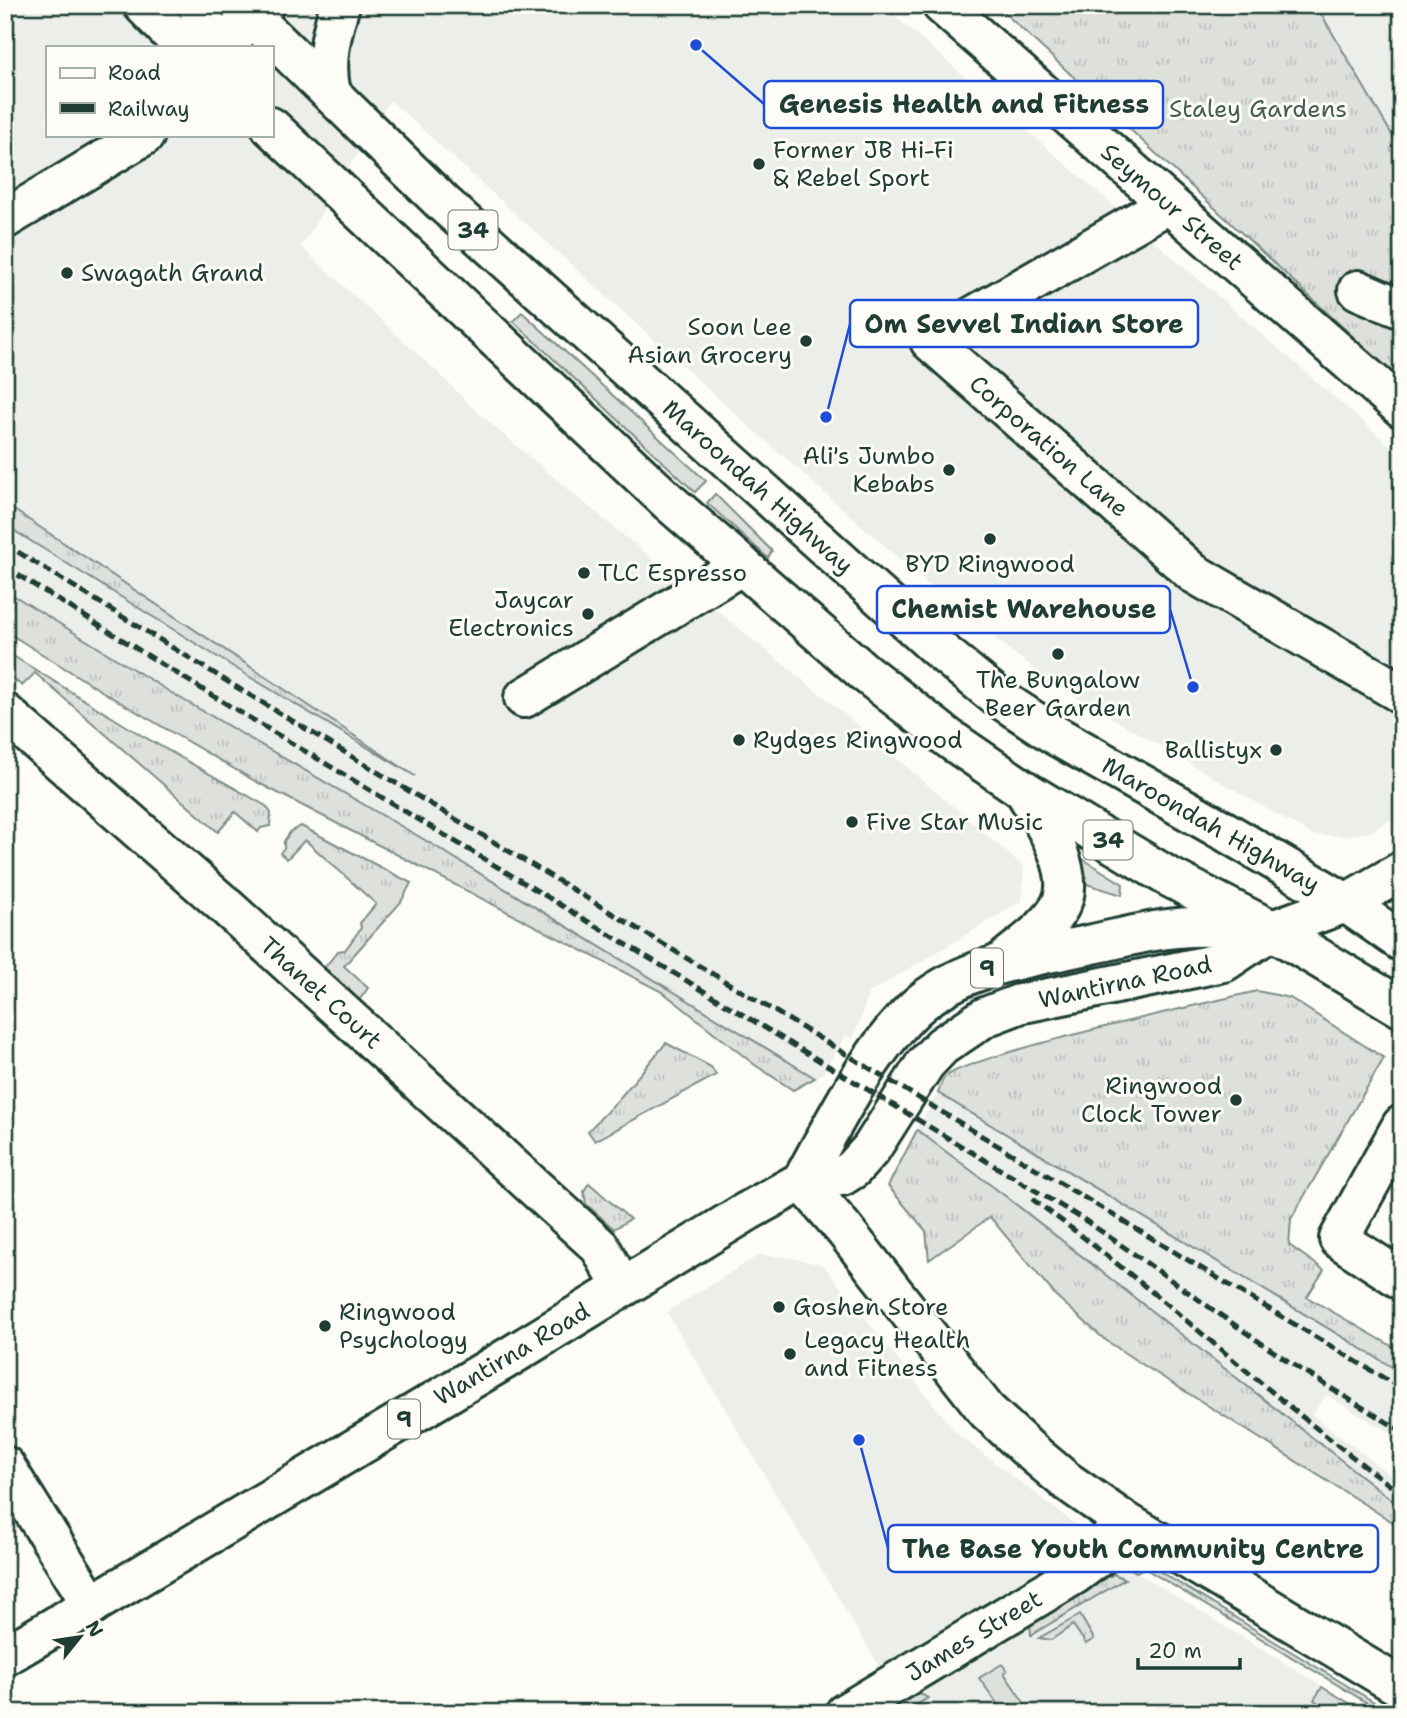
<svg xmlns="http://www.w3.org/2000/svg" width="1407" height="1718" viewBox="0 0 1407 1718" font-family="'Shantell Sans',sans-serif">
  <defs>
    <pattern id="grass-tufts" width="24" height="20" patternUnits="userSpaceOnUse" patternTransform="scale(1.75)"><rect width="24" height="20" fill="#dde0db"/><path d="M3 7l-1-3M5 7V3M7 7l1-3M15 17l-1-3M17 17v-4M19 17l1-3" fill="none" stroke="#bdc1bd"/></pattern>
  </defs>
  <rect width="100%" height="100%" fill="#fdfcf7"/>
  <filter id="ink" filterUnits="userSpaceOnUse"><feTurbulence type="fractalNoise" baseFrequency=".0143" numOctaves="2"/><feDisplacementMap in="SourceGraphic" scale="14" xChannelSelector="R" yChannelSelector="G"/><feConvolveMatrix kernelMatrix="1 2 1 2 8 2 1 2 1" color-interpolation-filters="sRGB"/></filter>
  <g filter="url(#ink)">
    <!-- built -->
    <g fill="#eceee9" fill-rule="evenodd">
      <path d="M 5,5 L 882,5 L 1402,456 L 1402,813 L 1370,832 L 1346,836 L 1312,835 L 1056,685 L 956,609 L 739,417 L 390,100 L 301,247 L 436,371 L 478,413 L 602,518 L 836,707 L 1024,867 L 1022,901 L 869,993 L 853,1039 L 846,1035 L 823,1073 L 815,1078 L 430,843 L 175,695 L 5,590 L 5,525 L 245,674 L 397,764 L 5,504 ZM 47,47 L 271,47 L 271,135 L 47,135 Z"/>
      <path d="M 1316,5 L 1402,5 L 1402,152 Z"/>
      <path d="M 938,1093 L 1402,1373 L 1402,1440 L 1326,1395 L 1312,1415 L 1402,1484 L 1402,1508 L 1004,1195 L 917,1130 Z"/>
      <path d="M 759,1255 L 793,1258 L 823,1265 L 957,1434 L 1143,1576 L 1366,1713 L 870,1713 L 897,1696 L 667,1312 Z"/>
    </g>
    <!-- grass -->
    <g fill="url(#grass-tufts)" stroke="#7e8e88" stroke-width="2">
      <path d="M 996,5 L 1316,5 L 1402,152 L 1402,289 L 1351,302 L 1402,333 L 1402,382 Z"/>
      <path d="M 5,504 L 415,776 L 245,674 L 5,525 Z"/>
      <path d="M 5,590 L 175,695 L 430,843 L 815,1078 L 793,1090 L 755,1065 L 664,993 L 255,781 L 108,695 L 5,631 Z"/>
      <path d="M 5,651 L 141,735 L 266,806 L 271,813 L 270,826 L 261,828 L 258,832 L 235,812 L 218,832 L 35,673 L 22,686 L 5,672 Z"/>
      <path d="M 301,826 L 411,883 L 401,902 L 344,966 L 368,988 L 357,1003 L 322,971 L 338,951 L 345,950 L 361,928 L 360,923 L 376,904 L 305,840 L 287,859 L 280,853 L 284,848 L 284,841 L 291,831 Z"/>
      <path d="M 1257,991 L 1290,998 L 1384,1058 L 1291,1219 L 1289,1245 L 1324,1270 L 1307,1297 L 1402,1352 L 1402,1373 L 938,1093 C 940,1089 941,1082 944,1078 C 963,1056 1212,1002 1257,991 Z"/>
      <path d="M 666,1043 L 711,1067 L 716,1075 L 595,1141 L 588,1131 L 618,1100 Z"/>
      <path d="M 917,1130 L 1004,1195 L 1402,1508 L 1402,1528 L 1137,1361 L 1104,1339 L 1056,1296 L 990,1217 L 929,1260 L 926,1231 L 888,1186 Z"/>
      <path d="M 589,1183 L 630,1219 L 614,1229 L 586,1204 L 584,1191 Z"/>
      <path d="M 1142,1564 L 1157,1570 L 1392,1713 L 1384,1713 L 1144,1568 L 1136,1572 L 1128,1567 Z"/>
      <path d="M 1114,1574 L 1125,1579 L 1031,1635 L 1030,1623 Z"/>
      <path d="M 1080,1615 L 1094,1639 L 1086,1644 L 1073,1625 L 1051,1640 L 1039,1638 Z"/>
      <path d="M 917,1692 L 928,1698 L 902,1713 L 882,1713 Z"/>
    </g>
    <!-- garden -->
    <g fill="#dde0db" stroke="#7e8e88" stroke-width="2">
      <path d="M 522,312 L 706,481 L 695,492 L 513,321 Z"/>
      <path d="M 715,494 L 772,551 L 768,558 L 707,503 Z"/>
      <path d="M 1078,856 L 1123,884 L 1122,895 L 1080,882 Z"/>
      <path d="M 1002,1664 L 1007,1671 L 1004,1673 L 1027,1707 L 1019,1713 L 1004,1713 L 979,1678 Z"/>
      <path d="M 1322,1687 L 1366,1713 L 1327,1713 L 1328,1710 L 1314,1700 Z"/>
    </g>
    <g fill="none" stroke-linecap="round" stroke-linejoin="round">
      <defs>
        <g id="minor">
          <path d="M 942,5 L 1402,408"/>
          <path d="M 225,47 L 250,16 L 264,5"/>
          <path d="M 331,93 C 324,63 331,34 340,5"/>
          <path d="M 1168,204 L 930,341 L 1193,573 L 1402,694"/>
          <path d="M 5,219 L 145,135"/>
          <path d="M 1358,290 L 1402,309"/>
          <path d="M 524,698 L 742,565"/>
          <path d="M 5,713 L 221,902 L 600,1247 L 622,1287"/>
          <path d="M 1402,1125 L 1339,1239 L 1402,1280"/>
          <path d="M 5,1466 L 92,1605"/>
          <path d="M 845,1713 L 1074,1575 L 1101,1555 L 1121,1519"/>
        </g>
        <g id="major">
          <path d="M 1001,963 C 1020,946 1048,929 1060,906 C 1079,872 1041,819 1024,790"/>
          <path d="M 802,1181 L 843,1228 L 987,1411 L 1027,1448 L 1065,1480 L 1121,1519 L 1402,1688"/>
          <path d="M 802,1181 C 833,1125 868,1052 915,1008 C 963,964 1032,957 1093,944 C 1126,937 1159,928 1192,927 C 1219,926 1245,928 1272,930"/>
          <path d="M 5,1656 L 504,1360 L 748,1211 L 802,1181 L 842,1176 L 853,1169 L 871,1149 L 925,1064 L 942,1046 L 985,1017 L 1019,1004 L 1224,962 L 1272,930 L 1346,903 L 1402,871"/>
        </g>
        <g id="highway">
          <path d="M 143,5 L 184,47"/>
          <path d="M 197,5 L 210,33 L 209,47"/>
          <path d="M 240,5 L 443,203 L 936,647 L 996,696 L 1055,735 L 1226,832 L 1346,903 L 1402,942"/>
          <path d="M 271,127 L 669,502 L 864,672 L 951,740 L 1024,790 L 1167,876 L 1272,930 L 1402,1008"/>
        </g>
      </defs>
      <!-- minor casing -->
      <use href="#minor" stroke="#1f3d34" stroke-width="44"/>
      <!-- major casing -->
      <use href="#major" stroke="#1f3d34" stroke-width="44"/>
      <!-- highway casing -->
      <use href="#highway" stroke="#1f3d34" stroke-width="44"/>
      <!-- minor -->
      <use href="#minor" stroke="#fdfcf7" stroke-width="38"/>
      <!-- major -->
      <use href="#major" stroke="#fdfcf7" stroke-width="38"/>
      <!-- highway -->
      <use href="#highway" stroke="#fdfcf7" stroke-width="38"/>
      <!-- rail -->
      <g stroke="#1f3d34" stroke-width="5" stroke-dasharray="10 5" stroke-linecap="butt">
        <path d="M 5,544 L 233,685 L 1402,1389"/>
        <path d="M 5,567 L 210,694 L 1086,1221 C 1141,1258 1194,1297 1248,1334 C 1298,1369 1350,1400 1402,1431"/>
        <path d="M 1032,1199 C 1160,1291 1274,1401 1402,1494"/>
      </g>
    </g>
  </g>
  <!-- markers -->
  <g fill="#1f3d34" stroke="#fdfcf7" stroke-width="2.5">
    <circle cx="759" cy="164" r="7"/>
    <circle cx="67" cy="273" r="7"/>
    <circle cx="806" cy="341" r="7"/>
    <circle cx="949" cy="470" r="7"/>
    <circle cx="990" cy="539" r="7"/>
    <circle cx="584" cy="573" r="7"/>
    <circle cx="588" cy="614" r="7"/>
    <circle cx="1058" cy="654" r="7"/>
    <circle cx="739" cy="740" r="7"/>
    <circle cx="1276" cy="750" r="7"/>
    <circle cx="852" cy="822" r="7"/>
    <circle cx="1236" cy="1100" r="7"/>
    <circle cx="779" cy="1307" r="7"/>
    <circle cx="325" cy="1326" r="7"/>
    <circle cx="790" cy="1354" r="7"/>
  </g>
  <g text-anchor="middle" stroke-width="6" stroke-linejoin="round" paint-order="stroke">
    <!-- shield labels -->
    <g fill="#fdfcf7" stroke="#62766e" stroke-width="2">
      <rect x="448.5" y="210.5" width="49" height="39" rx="5"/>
      <rect x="1083.5" y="820.5" width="49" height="39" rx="5"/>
      <rect x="971" y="948.5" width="32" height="39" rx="5"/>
      <rect x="388" y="1399.5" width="32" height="39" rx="5"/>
    </g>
    <g font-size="23" font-weight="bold" fill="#1f3d34">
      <text x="473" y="238">34</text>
      <text x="1108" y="848">34</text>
      <text x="987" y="976">9</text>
      <text x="404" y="1427">9</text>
    </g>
    <!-- park labels -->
    <g font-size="24" fill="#455e55" stroke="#fdfcf7">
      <text x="1258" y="117">Staley Gardens</text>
    </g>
    <!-- poi labels -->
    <g font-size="24" fill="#1f3d34" stroke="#fdfcf7" text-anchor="start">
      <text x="773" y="158">Former JB Hi-Fi<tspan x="773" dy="28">&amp; Rebel Sport</tspan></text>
      <text x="81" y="281">Swagath Grand</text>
      <text x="792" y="335" text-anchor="end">Soon Lee<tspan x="792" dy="28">Asian Grocery</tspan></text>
      <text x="935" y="464" text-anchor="end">Ali's Jumbo<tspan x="935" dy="28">Kebabs</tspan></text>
      <text x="990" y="572" text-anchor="middle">BYD Ringwood</text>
      <text x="598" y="581">TLC Espresso</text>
      <text x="574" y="608" text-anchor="end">Jaycar<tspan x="574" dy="28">Electronics</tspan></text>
      <text x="1058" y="688" text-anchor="middle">The Bungalow<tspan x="1058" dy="28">Beer Garden</tspan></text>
      <text x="753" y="748">Rydges Ringwood</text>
      <text x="1262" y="758" text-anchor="end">Ballistyx</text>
      <text x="866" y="830">Five Star Music</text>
      <text x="1222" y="1094" text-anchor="end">Ringwood<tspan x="1222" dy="28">Clock Tower</tspan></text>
      <text x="793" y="1315">Goshen Store</text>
      <text x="339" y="1320">Ringwood<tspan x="339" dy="28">Psychology</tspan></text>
      <text x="804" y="1348">Legacy Health<tspan x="804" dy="28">and Fitness</tspan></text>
    </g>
    <!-- street labels -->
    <g font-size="24" fill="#1f3d34" stroke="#fdfcf7">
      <text transform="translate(1172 207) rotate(41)" y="8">Seymour Street</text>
      <text transform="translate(1049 446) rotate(41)" y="8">Corporation Lane</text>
      <text transform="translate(758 487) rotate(42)" y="8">Maroondah Highway</text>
      <text transform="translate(1211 825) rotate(30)" y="8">Maroondah Highway</text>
      <text transform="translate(1125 982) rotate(-12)" y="8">Wantirna Road</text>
      <text transform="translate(321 993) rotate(42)" y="8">Thanet Court</text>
      <text transform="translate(512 1354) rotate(-31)" y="8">Wantirna Road</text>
      <text transform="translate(974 1636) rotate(-31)" y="8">James Street</text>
    </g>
  </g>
  <!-- callouts -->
  <path fill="none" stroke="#1d4ed8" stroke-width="2.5" d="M696 45L764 104M826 417L850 324M1193 687L1170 609M859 1440L888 1548"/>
  <g fill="#1d4ed8" stroke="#fdfcf7" stroke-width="2.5">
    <circle cx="696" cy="45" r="7"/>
    <circle cx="826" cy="417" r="7"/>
    <circle cx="1193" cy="687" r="7"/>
    <circle cx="859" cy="1440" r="7"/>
  </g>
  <g fill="#fdfcf7" stroke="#1d4ed8" stroke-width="2.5">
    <rect x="764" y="81" width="399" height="47" rx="7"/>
    <rect x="850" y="300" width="348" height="47" rx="7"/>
    <rect x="877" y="586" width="293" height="47" rx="7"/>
    <rect x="888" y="1525" width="490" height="47" rx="7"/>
  </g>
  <g font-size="26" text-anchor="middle" font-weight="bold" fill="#1f3d34">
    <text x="964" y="113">Genesis Health and Fitness</text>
    <text x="1024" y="333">Om Sevvel Indian Store</text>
    <text x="1024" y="618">Chemist Warehouse</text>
    <text x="1133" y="1558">The Base Youth Community Centre</text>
  </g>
  <!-- margin -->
  <rect width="1407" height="1718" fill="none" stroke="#fdfcf7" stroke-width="28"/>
  <rect x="14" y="14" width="1379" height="1690" fill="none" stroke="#1f3d34" stroke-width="2.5" filter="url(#ink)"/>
  <!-- legend -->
  <rect x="46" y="46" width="228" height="91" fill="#fdfcf7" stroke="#a4b0a9" stroke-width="2"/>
  <rect x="60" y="68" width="35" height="10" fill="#fdfcf7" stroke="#a4b0a9" stroke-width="2"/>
  <text x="108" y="80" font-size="21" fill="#1f3d34">Road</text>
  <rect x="60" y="103" width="35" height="10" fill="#1f3d34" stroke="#a4b0a9" stroke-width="2"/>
  <text x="108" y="116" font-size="21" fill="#1f3d34">Railway</text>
  <!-- north arrow -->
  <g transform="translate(80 1637) rotate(60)" stroke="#fdfcf7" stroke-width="5" paint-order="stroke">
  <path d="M0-5L12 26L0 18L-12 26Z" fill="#1f3d34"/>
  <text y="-10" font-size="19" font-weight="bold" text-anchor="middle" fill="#1f3d34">N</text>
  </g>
  <!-- scale -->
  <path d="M1138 1658v10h102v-10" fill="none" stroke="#1f3d34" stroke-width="3.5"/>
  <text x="1148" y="1658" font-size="21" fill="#1f3d34" stroke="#fdfcf7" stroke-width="5" paint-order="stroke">20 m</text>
</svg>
